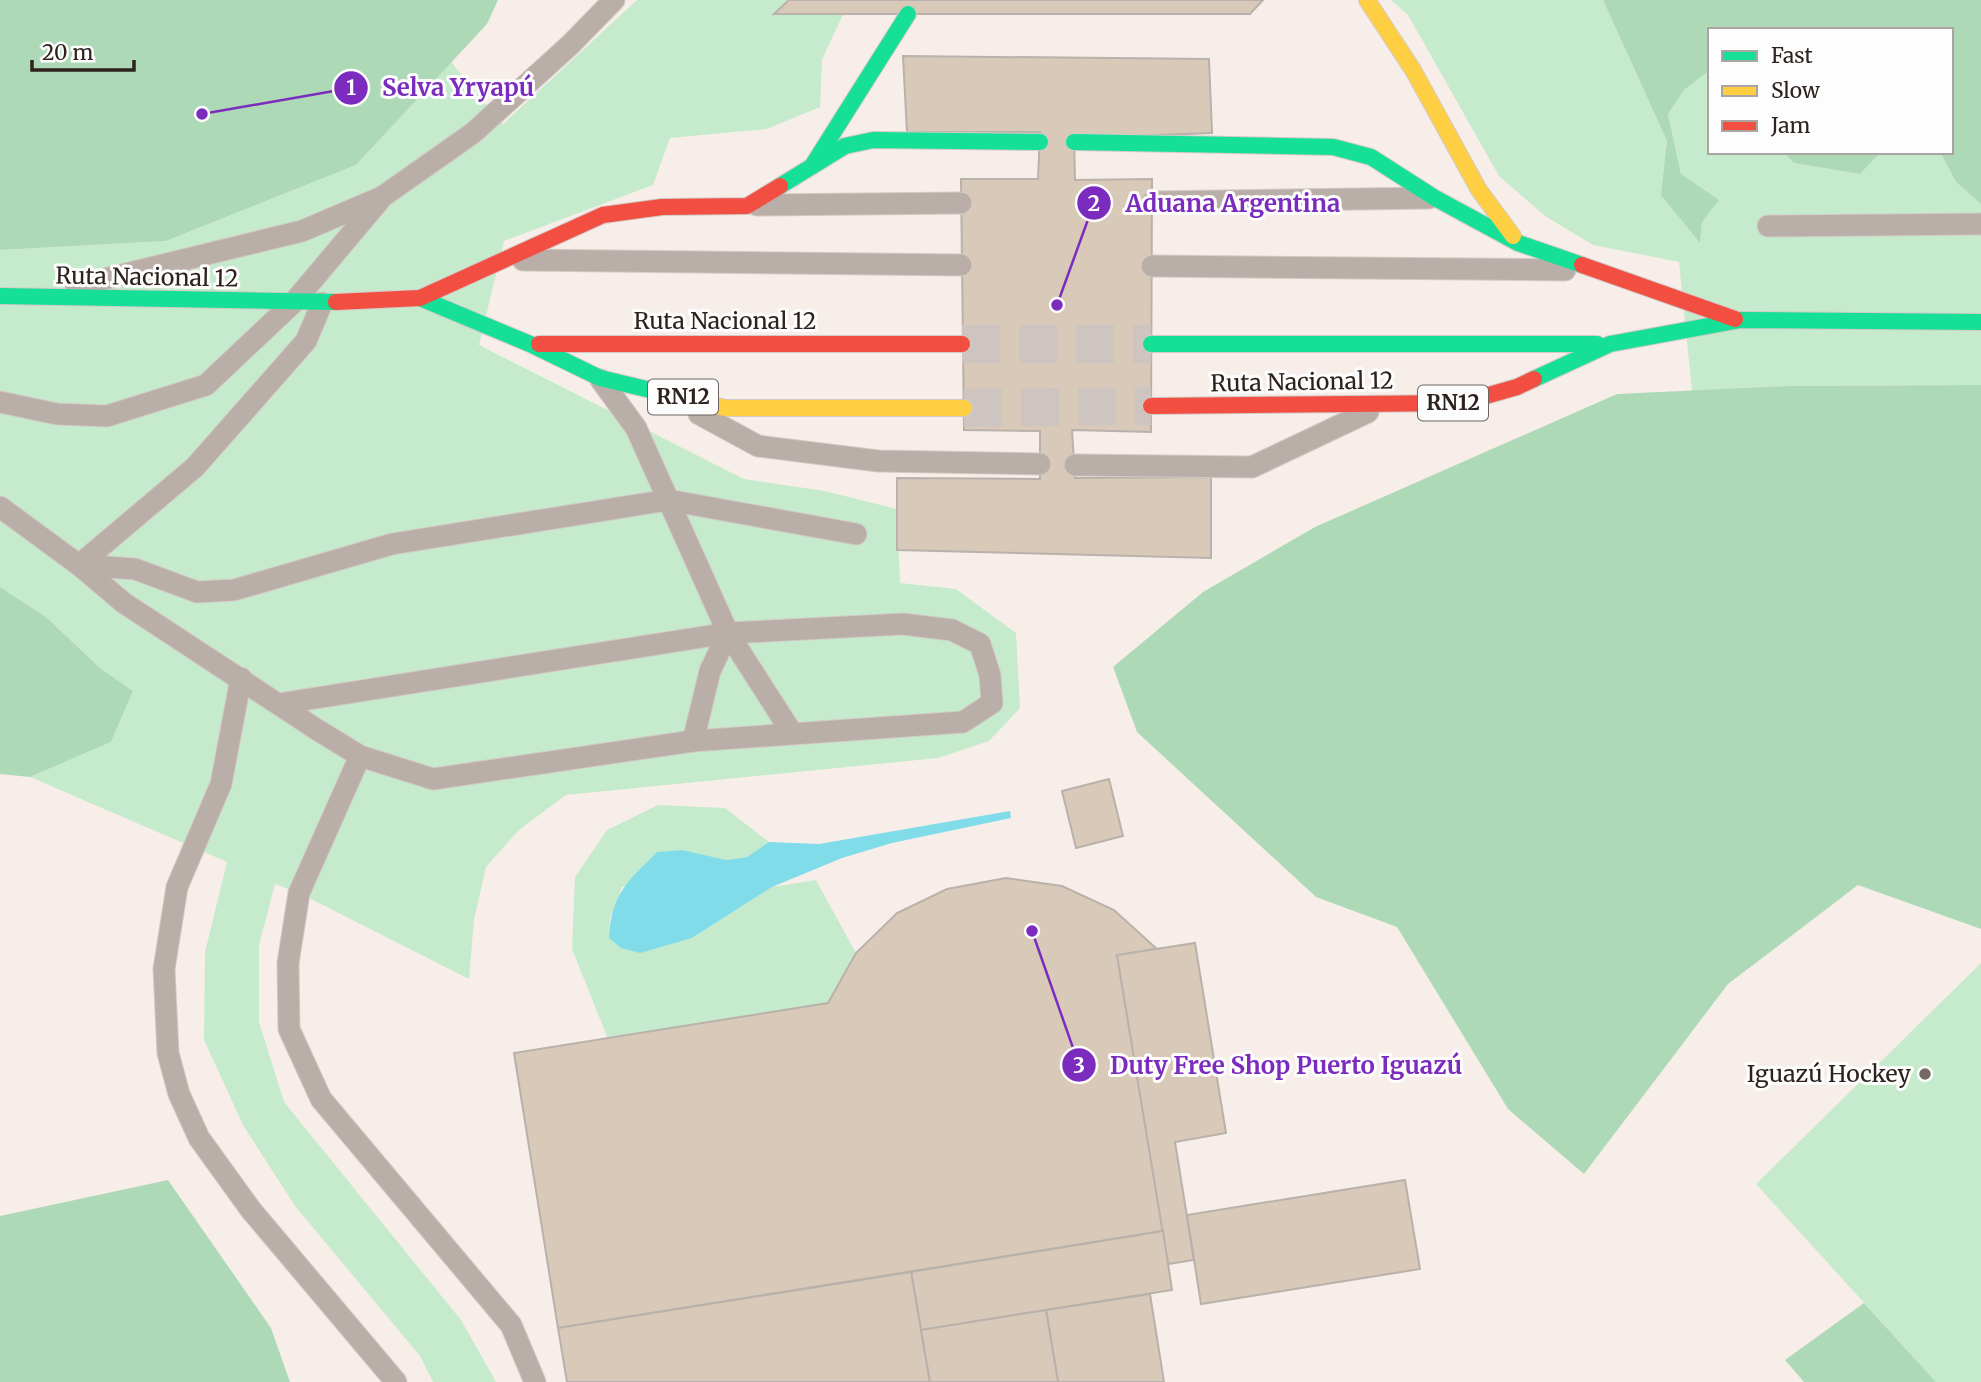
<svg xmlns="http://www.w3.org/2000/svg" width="1981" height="1382" viewBox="0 0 1981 1382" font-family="Merriweather,serif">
  <rect width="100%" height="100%" fill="#f8eee9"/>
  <!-- green -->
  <g fill="#c6ebcc">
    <path d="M 637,0 L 874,0 L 844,12 L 822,60 L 820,107 L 767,129 L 670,138 L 653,185 L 504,241 L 479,345 L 744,479 L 825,491 L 897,509 L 900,583 L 956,589 L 1016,633 L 1020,708 L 989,741 L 938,758 L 566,795 L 519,830 L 486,867 L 474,920 L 469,979 L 299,893 L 275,884 L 259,945 L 259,1022 L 284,1102 L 461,1320 L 496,1382 L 433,1382 L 420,1356 L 295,1206 L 243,1125 L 204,1040 L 205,952 L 227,862 L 30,777 L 111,742 L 133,691 L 100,668 L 46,617 L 0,587 L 0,250 L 166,241 L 356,165 L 451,62 L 503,124 Z"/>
    <path d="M 1391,0 L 1603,0 L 1667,141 L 1662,195 L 1700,242 L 1702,222 L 1681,174 L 1668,114 L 1684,90 L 1710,70 L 1710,152 L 1783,152 L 1794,163 L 1860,174 L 1881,152 L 1940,152 L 1956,182 L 1981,204 L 1981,385 L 1786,386 L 1692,391 L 1679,262 L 1593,245 L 1545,216 L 1499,176 L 1408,15 Z"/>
    <path d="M 658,805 L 725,808 L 769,842 L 747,857 L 726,860 L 622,887 L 610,918 L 609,938 L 692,938 L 772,887 L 816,880 L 856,953 L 828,1003 L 608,1039 L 572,949 L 575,877 L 607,830 Z"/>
    <path d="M 1981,963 L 1981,1382 L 1936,1382 L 1756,1184 Z"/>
  </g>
  <!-- forest -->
  <g fill="#aed9b7">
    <path d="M 0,0 L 498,0 L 487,24 L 356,165 L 166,241 L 0,250 Z"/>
    <path d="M 1603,0 L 1981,0 L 1981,204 L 1956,182 L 1940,152 L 1951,152 L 1951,30 L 1710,30 L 1710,70 L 1684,90 L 1668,114 L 1681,174 L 1719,200 L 1702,222 L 1700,243 L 1661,195 L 1667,141 Z"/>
    <path d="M 1783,152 L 1881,152 L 1860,174 L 1794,163 Z"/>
    <path d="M 1981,385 L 1981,929 L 1858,885 L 1728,984 L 1584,1174 L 1508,1109 L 1397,927 L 1316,897 L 1137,732 L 1113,667 L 1203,592 L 1315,527 L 1617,394 L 1786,386 Z"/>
    <path d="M 0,587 L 46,617 L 100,668 L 133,691 L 111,742 L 30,777 L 0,774 Z"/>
    <path d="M 168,1180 L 271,1328 L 290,1382 L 0,1382 L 0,1216 Z"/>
    <path d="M 1864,1303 L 1936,1382 L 1804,1382 L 1785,1360 Z"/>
  </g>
  <!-- water -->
  <path fill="#81dce9" d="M 1010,811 L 1011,818 L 892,843 L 842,858 L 772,887 L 692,938 L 640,953 L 621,948 L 609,938 C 611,894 628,881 657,852 L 682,850 L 726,860 L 747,857 L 769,842 L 819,844 Z"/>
  <!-- building -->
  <g fill="#d9c9b8" stroke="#b9b1ab" stroke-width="2">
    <path d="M 789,0 L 1263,0 L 1250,14 L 774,14 Z"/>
    <path d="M 903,56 L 1209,59 L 1212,133 L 1074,138 L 1075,180 L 1152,179 L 1151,432 L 1072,430 L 1075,478 L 1211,477 L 1211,558 L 897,550 L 897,478 L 1040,479 L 1040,431 L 964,430 L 961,179 L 1038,179 L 1040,132 L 907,132 Z"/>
    <path d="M 1109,779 L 1123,836 L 1076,848 L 1062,791 Z"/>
    <path d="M 1006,878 L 1062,886 L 1114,910 L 1157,949 L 1117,955 L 1163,1231 L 558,1328 L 514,1053 L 828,1003 L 856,953 L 897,913 L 947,889 Z"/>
    <path d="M 1195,943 L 1226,1133 L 1175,1142 L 1194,1260 L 1168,1264 L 1117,955 Z"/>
    <path d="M 1405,1180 L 1420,1269 L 1201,1304 L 1187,1215 Z"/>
    <path d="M 1163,1231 L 1172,1290 L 921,1330 L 911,1272 Z"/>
    <path d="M 911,1272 L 930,1382 L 567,1382 L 558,1328 Z"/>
    <path d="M 1150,1294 L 1164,1382 L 1058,1382 L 1046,1310 Z"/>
    <path d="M 1046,1310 L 1058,1382 L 930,1382 L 921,1330 Z"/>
  </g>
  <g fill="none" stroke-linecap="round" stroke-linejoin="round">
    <!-- highway-tunnel -->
    <g stroke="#cfc5c0" stroke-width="38" stroke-dasharray="38 19" stroke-linecap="butt">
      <path d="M 962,344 L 1151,344"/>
      <path d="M 964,408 L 1151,406"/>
    </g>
    <defs>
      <g id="lane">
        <path d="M 1152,202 L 1429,198"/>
        <path d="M 757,205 L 961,203"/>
        <path d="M 1768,226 L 1981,224"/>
        <path d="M 523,260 L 961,265"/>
        <path d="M 1152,266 L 1565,270"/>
        <path d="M 76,286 L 302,231 L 382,197 L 473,133 L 570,45 L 614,0"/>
        <path d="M 601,380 L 636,428 L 728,633 L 792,733"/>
        <path d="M 0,402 L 57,414 L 107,416 L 206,385 L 294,302 L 379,201"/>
        <path d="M 699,414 L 758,446 L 878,461 L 1040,464"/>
        <path d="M 1075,465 L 1252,467 L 1368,412"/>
        <path d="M 0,507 L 79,565 L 124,603 L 316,729 L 360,756 L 433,779 L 693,741 L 963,722 L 992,703 L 990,675 L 980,644 L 952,630 L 903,624 L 728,633 L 278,704"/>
        <path d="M 79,565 L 135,569 L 197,592 L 234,590 L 392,544 L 668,500 L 856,534"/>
        <path d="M 79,565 L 195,467 L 306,341 L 322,303"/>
        <path d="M 241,678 L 221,784 L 177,887 L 164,969 L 168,1053 L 179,1094 L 199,1138 L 251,1210 L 396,1382"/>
        <path d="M 693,741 L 710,671 L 728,633"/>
        <path d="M 360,756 L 299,893 L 288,963 L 289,1029 L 321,1099 L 511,1325 L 535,1382"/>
      </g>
      <g id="fast">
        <path d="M 1074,142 L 1333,147 L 1371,157 L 1435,198 L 1518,243 L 1582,265"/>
        <path d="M 814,163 L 908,14"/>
        <path d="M 780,186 L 845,146 L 873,140 L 1040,142"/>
        <path d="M 0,296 L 336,302"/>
        <path d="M 420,298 L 530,344 L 600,378 L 705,403"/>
        <path d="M 1151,344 L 1597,344"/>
        <path d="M 1534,379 L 1610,344 L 1741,320 L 1981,322"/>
      </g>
      <g id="slow">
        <path d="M 1367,0 L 1413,70 L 1479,190 L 1513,236"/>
        <path d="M 705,403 L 725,408 L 964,408"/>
      </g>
      <g id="jam">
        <path d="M 1582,265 L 1735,319"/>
        <path d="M 336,302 L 420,298 L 603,215 L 662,207 L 747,206 L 780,186"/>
        <path d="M 539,344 L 962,344"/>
        <path d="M 1151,406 L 1461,403 L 1517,387 L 1534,379"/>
      </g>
    </defs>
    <!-- lane casing -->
    <use href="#lane" stroke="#d2cac6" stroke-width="23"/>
    <!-- fast casing -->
    <use href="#fast" stroke="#d2cac6" stroke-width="18"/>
    <!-- slow casing -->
    <use href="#slow" stroke="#d2cac6" stroke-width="18"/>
    <!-- jam casing -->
    <use href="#jam" stroke="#d2cac6" stroke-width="18"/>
    <!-- lane -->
    <use href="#lane" stroke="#baafa8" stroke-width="21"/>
    <!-- fast -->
    <use href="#fast" stroke="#16e098" stroke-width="16"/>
    <!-- slow -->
    <use href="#slow" stroke="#ffcf43" stroke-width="16"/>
    <!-- jam -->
    <use href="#jam" stroke="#f24e42" stroke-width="16"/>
  </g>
  <!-- markers -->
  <circle fill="#746964" stroke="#fdfdfd" stroke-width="2.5" cx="1925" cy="1074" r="7"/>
  <g text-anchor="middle" stroke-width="6" stroke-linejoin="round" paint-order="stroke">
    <!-- shield labels -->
    <g fill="#fdfdfd" stroke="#6b6460" stroke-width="2">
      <rect x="648" y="379.5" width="70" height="35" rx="5"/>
      <rect x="1418" y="385.5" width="70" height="35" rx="5"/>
    </g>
    <g font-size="21" font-weight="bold" fill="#2d221d">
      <text x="683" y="404">RN12</text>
      <text x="1453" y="410">RN12</text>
    </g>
    <!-- street labels -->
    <g font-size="23" fill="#2d221d" stroke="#fdfdfd">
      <text transform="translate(147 277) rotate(1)" y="8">Ruta Nacional 12</text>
      <text x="725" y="329">Ruta Nacional 12</text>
      <text transform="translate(1302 382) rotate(-1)" y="8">Ruta Nacional 12</text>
    </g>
    <!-- poi labels -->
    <g font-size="23" fill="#2d221d" stroke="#fdfdfd" text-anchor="end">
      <text x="1911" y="1082">Iguazú Hockey</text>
    </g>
  </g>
  <!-- callouts -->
  <path fill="none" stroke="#7b2cbf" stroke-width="2.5" d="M202 114L351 88M1057 305L1094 203M1032 931L1079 1065"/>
  <g fill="#7b2cbf" stroke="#fdfdfd" stroke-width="2.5">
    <circle cx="202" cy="114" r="7"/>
    <circle cx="1057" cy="305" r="7"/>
    <circle cx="1032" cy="931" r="7"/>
    <circle cx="351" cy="88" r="18"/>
    <circle cx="1094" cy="203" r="18"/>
    <circle cx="1079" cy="1065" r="18"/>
  </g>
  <g font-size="21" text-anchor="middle" font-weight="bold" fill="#fff">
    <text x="351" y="95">1</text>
    <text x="1094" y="211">2</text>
    <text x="1079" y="1073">3</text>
  </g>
  <g font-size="24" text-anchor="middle" font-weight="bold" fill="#7b2cbf" stroke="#fdfdfd" stroke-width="6" stroke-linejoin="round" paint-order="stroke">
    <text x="458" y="96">Selva Yryapú</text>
    <text x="1233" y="212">Aduana Argentina</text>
    <text x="1286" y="1074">Duty Free Shop Puerto Iguazú</text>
  </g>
  <!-- legend -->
  <rect x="1708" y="28" width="245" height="126" fill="#fdfdfd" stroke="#aaa5a3" stroke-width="2"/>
  <rect x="1722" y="51" width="35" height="10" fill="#16e098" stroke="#aaa5a3" stroke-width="2"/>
  <text x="1771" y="63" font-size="21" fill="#2d221d">Fast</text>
  <rect x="1722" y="86" width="35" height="10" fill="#ffcf43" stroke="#aaa5a3" stroke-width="2"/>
  <text x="1771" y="98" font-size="21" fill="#2d221d">Slow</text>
  <rect x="1722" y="121" width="35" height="10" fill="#f24e42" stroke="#aaa5a3" stroke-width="2"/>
  <text x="1771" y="133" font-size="21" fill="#2d221d">Jam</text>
  <!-- scale -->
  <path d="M32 60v10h102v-10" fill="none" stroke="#2d221d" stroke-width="3.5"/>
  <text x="42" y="60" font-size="21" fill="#2d221d" stroke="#fdfdfd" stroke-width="5" paint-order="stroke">20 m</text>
</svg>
